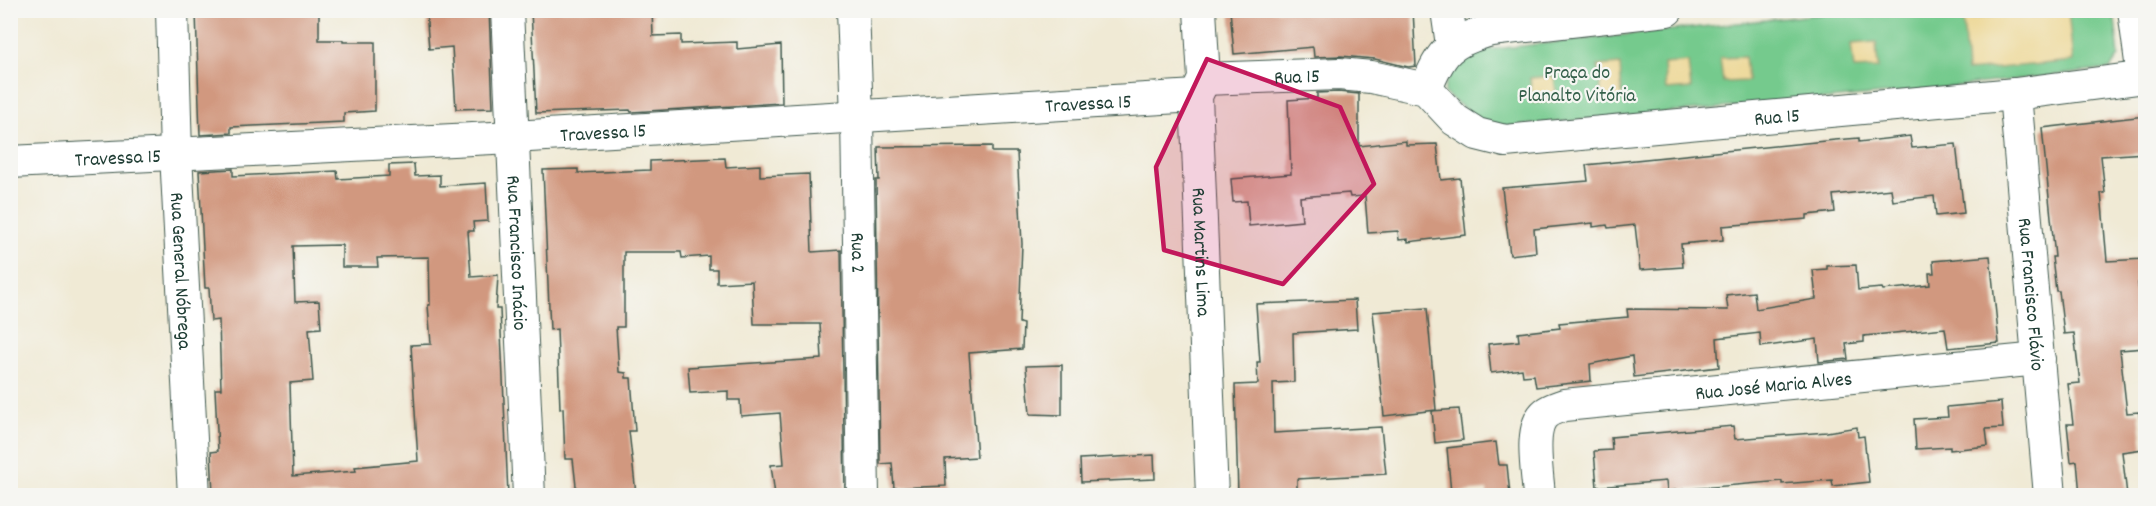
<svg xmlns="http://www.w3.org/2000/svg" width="2156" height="506" viewBox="0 0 2156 506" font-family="Dekko,sans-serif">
  <rect width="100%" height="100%" fill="#f6f6f2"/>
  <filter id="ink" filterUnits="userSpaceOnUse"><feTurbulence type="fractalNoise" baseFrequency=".0167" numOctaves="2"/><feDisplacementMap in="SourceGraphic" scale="12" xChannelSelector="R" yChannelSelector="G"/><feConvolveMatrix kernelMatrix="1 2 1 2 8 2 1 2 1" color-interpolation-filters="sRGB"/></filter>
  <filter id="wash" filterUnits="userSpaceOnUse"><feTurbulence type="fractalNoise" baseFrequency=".008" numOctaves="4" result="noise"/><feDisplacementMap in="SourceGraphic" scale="24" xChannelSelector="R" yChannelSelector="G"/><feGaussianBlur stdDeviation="1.35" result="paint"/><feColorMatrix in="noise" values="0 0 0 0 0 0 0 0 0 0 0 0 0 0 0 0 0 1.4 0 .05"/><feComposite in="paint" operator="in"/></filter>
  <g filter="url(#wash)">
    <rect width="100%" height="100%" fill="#f0ead5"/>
    <!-- green -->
    <path fill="#75ca8d" stroke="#4a8460" stroke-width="1.5" d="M 1851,11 L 2114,11 L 2119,56 L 2110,69 L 1896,93 L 1490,128 L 1444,93 C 1447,72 1456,61 1475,51 Z"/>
    <!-- sand -->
    <g fill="#eeda9e" stroke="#868c69" stroke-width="1.5">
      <path d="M 2047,10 L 2068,11 L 2073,61 L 1967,71 L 1963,19 Z"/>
      <path d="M 1876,42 L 1878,68 L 1854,69 L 1851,44 Z"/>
      <path d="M 1745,57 L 1748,81 L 1723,82 L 1720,58 Z"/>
      <path d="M 1688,62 L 1691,88 L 1666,90 L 1664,64 Z"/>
      <path d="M 1620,64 L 1622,99 L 1602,101 L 1598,66 Z"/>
      <path d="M 1554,76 L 1557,101 L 1533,103 L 1530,78 Z"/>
    </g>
    <g id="blocks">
      <!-- building -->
      <g fill="#d1987f" fill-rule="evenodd">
        <path d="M 209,10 L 319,10 L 319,40 L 343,40 L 343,42 L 375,42 L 375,111 L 344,113 L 344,122 L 231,127 L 231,133 L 200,135 L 196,12 Z"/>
        <path d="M 426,10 L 489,10 L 493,108 L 456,109 L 452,47 L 429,49 Z"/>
        <path d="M 531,10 L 652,10 L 653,36 L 681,35 L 681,44 L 737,42 L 737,49 L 781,45 L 782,103 L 631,112 L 630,110 L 536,113 Z"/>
        <path d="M 1230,10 L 1413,10 L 1416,66 L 1408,67 L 1375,59 L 1341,56 L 1314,57 L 1313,47 L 1234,54 Z"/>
        <path d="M 1338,92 L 1359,94 L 1359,146 L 1406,141 L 1406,145 L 1437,144 L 1441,180 L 1460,178 L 1466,235 L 1408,242 L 1408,239 L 1399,240 L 1398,231 L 1368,233 L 1365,196 L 1350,197 L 1349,193 L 1300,197 L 1302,221 L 1249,226 L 1247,201 L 1233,202 L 1231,179 L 1291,174 L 1288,100 L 1317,98 L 1317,93 Z"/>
        <path d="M 2145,116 L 2145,153 L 2101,156 L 2105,193 L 2101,193 L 2107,261 L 2145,259 L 2145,283 L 2138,283 L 2145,348 L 2120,350 L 2127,413 L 2139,412 L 2143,449 L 2122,452 L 2127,495 L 2080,495 L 2077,461 L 2071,462 L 2067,424 L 2073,424 L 2068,384 L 2080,383 L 2074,333 L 2064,334 L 2059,291 L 2056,291 L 2052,257 L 2055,257 L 2042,128 Z"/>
        <path d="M 1910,136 L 1912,148 L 1956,144 L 1964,213 L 1936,216 L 1934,196 L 1893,201 L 1891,189 L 1833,195 L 1835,212 L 1807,215 L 1807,219 L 1722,226 L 1723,240 L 1681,244 L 1683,267 L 1640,270 L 1635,225 L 1608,228 L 1607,225 L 1593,227 L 1593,223 L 1534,229 L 1536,252 L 1510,255 L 1502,188 L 1588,181 L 1586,165 L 1835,140 L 1859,138 L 1859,142 Z"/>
        <path d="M 992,146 L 992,152 L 1017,152 L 1022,244 L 1019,323 L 1023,324 L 1022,349 L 969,353 L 977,457 L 945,459 L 946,486 L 894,488 L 892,463 L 880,464 L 876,180 L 879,180 L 878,147 Z"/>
        <path d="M 725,158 L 726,167 L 760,165 L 760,176 L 809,174 L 812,252 L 841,250 L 845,495 L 775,495 L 771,465 L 784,464 L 780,413 L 741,416 L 740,400 L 728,400 L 728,391 L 690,393 L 688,367 L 822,359 L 820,324 L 754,324 L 752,281 L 717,283 L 717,269 L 709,269 L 709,256 L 682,258 L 681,252 L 624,252 L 624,327 L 616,327 L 619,372 L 626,373 L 626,378 L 631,378 L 635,431 L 629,431 L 636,494 L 577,495 L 573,459 L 565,459 L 563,408 L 560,409 L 557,329 L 550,330 L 543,170 L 578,169 L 578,173 L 650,170 L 650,161 Z"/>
        <path d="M 414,164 L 415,176 L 440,175 L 440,186 L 486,183 L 488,221 L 473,222 L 474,231 L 468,231 L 471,277 L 498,275 L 496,309 L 500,309 L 508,495 L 213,495 L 211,452 L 218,451 L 215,389 L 221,389 L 219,320 L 211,321 L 209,288 L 205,288 L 199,171 L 233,169 L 233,176 L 337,171 L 338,179 L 389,176 L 389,165 ZM 342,245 L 342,267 L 378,267 L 377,258 L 429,257 L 430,305 L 428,305 L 431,344 L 411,345 L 418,461 L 355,467 L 356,471 L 293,476 L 290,383 L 313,381 L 309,329 L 321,328 L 319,301 L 295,302 L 293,246 Z"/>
        <path d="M 1990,256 L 1999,343 L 1948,348 L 1945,328 L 1864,336 L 1864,342 L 1846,344 L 1848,359 L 1819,362 L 1817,339 L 1761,347 L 1760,333 L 1717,338 L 1719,367 L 1634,377 L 1632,356 L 1590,364 L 1591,381 L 1536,387 L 1534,375 L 1523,376 L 1522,369 L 1491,373 L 1488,344 L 1519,341 L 1518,333 L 1560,328 L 1559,323 L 1628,317 L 1627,309 L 1728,310 L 1726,295 L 1754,292 L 1756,309 L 1816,299 L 1813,270 L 1827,269 L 1827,266 L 1856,265 L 1858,290 L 1882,288 L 1883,290 L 1930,285 L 1929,273 L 1934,273 L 1933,261 Z"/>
        <path d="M 1355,300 L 1357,329 L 1293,333 L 1294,382 L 1273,383 L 1274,433 L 1381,427 L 1386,474 L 1297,479 L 1297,495 L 1238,495 L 1235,385 L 1258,384 L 1257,362 L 1260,362 L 1256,304 Z"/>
        <path d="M 1427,308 L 1436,410 L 1384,416 L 1373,312 Z"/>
        <path d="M 1062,365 L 1062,415 L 1030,414 L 1026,366 Z"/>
        <path d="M 2001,402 L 2003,428 L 1986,429 L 1988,446 L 1950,450 L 1950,447 L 1916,449 L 1914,419 L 1948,417 L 1947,407 Z"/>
        <path d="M 1459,409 L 1463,440 L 1435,443 L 1432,411 Z"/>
        <path d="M 1733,426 L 1735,439 L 1827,432 L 1857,427 L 1858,437 L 1864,436 L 1869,482 L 1833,486 L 1832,480 L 1782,484 L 1782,481 L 1667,491 L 1666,481 L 1597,487 L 1594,451 L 1612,450 L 1611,437 Z"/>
        <path d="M 1496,442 L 1499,465 L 1507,465 L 1510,495 L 1487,495 L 1487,490 L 1451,493 L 1447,448 Z"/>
        <path d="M 1154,455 L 1155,479 L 1081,482 L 1080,459 Z"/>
      </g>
    </g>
  </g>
  <g filter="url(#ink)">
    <use href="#blocks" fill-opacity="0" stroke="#3e574c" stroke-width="1.5"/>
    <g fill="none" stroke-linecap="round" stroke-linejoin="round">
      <defs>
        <g id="minor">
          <path id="s1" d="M 172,10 L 176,154 L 194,496"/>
          <path id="s2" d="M 507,10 L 529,496"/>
          <path id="s3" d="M 853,10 L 857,117 L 863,496"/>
          <path id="s4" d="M 1200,10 L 1204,79 L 1196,96 L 1212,496"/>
          <path d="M 1447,10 L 1452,45"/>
          <path d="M 2134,10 L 2143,77"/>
          <path id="s5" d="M 1204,79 L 1339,74 L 1371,77 L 1426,89 L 1455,120 L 1477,134 L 1505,141 L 2015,94 L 2146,77"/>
          <path d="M 1426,89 C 1442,49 1450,42 1491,30 L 1667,10"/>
          <path id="s6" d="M 2015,94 L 2050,496"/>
          <path id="s7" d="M 10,162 L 513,137 L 1196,96"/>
          <path id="s8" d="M 1539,496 C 1538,475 1528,427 1546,413 C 1551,409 1559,407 1564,405 L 2039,359"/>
        </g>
      </defs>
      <!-- minor casing -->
      <use href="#minor" stroke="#3e574c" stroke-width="34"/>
      <!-- minor -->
      <use href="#minor" stroke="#fff" stroke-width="32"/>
    </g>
  </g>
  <!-- marked area -->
  <path fill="#c2185b" fill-opacity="0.2" stroke="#c2185b" stroke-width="4.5" stroke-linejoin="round" d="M 1207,59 L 1340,107 L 1374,184 L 1283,284 L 1164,250 L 1156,167 Z"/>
  <g text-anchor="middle" stroke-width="4.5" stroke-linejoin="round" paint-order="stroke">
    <!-- park labels -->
    <g font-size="20" fill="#34604a" stroke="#f6f6f2">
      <text x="1577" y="78">Praça do<tspan x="1577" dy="23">Planalto Vitória</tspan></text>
    </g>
    <!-- street labels -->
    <g font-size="20" fill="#1f3d34" stroke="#f6f6f2">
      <text dy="7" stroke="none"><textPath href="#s5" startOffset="93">Rua 15</textPath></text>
      <text dy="7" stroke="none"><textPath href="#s7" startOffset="1080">Travessa 15</textPath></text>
      <text dy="7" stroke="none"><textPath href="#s5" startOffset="594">Rua 15</textPath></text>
      <text dy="7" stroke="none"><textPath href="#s7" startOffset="594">Travessa 15</textPath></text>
      <text dy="7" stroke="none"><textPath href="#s7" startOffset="108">Travessa 15</textPath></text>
      <text dy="7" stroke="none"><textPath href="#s4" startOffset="244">Rua Martins Lima</textPath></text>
      <text dy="7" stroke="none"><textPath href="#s2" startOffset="243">Rua Francisco Inácio</textPath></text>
      <text dy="7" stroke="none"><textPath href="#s3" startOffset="243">Rua 2</textPath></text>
      <text dy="7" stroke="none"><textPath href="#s1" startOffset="261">Rua General Nóbrega</textPath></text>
      <text dy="7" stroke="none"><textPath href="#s6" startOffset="201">Rua Francisco Flávio</textPath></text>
      <text dy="7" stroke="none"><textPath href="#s8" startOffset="316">Rua José Maria Alves</textPath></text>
    </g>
  </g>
  <!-- margin -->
  <rect width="2156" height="506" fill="none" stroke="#f6f6f2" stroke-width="36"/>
</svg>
